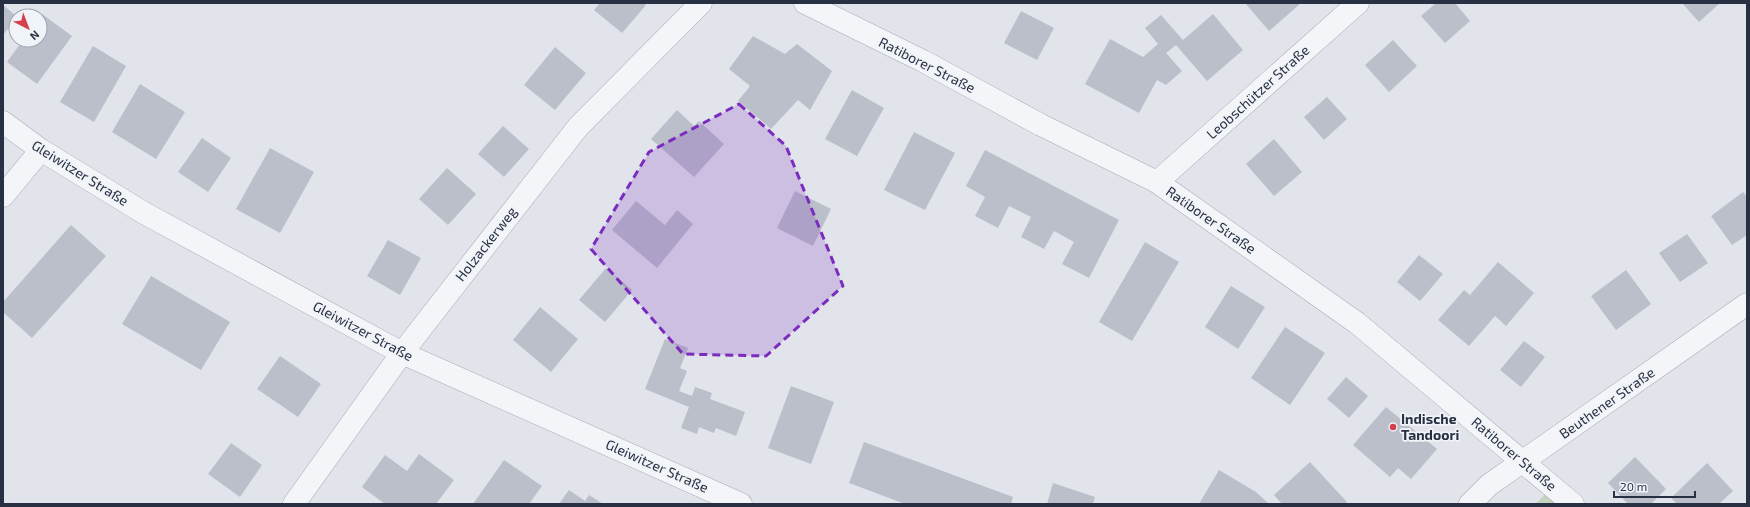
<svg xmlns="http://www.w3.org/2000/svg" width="1750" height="507" viewBox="0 0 1750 507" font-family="'Exo 2',sans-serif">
  <rect width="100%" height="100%" fill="#e1e4ea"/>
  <!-- green -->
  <path fill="#c5d5c1" d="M 1547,493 L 1559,504 L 1535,504 Z"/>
  <!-- building -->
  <g fill="#bbbfca">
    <path d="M 600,3 L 643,3 L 646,5 L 622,33 L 594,10 Z"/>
    <path d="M 1245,3 L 1301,3 L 1269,31 Z"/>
    <path d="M 1436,3 L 1455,3 L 1470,21 L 1445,43 L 1421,16 Z"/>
    <path d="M 1682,3 L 1720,3 L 1699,22 Z"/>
    <path d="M 3,5 L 16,16 L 16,19 L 3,35 Z"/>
    <path d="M 1021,11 L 1054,28 L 1037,60 L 1004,43 Z"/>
    <path d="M 42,14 L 72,36 L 37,84 L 7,62 L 23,40 L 40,40 L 40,17 Z"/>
    <path d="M 1213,14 L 1243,50 L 1207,81 L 1176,45 L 1166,53 L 1182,71 L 1166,85 L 1157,80 L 1139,113 L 1085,84 L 1110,39 L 1143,57 L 1158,44 L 1145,28 L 1161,15 L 1183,40 Z"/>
    <path d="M 753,36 L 785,54 L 797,44 L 832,71 L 810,110 L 798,100 L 771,129 L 738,101 L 750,86 L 729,69 Z"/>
    <path d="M 1393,40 L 1417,66 L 1389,92 L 1365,65 Z"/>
    <path d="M 93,46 L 126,66 L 94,122 L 60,102 Z"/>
    <path d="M 555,47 L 586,73 L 555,110 L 524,85 Z"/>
    <path d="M 140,84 L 185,112 L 156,159 L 112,132 Z"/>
    <path d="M 852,90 L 884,108 L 857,156 L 825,139 Z"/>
    <path d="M 1327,97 L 1347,119 L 1324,140 L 1304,117 Z"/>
    <path d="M 677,110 L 694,126 L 699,121 L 724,144 L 694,177 L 651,139 Z"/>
    <path d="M 503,126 L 529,149 L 504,177 L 478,154 Z"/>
    <path d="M 914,132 L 955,153 L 925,210 L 884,190 Z"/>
    <path d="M 202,138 L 231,158 L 208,192 L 178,172 Z"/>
    <path d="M 1274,139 L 1302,172 L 1274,196 L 1246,164 Z"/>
    <path d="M 270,148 L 314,172 L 280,233 L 236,209 Z"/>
    <path d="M 985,150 L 1119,220 L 1089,278 L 1062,264 L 1074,242 L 1054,231 L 1044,249 L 1021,237 L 1031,217 L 1009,206 L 998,228 L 975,216 L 985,197 L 966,186 Z"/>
    <path d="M 447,168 L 476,194 L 448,225 L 419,199 Z"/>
    <path d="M 795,191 L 831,209 L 813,246 L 777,228 Z"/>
    <path d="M 1743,192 L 1747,197 L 1747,235 L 1732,245 L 1711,216 Z"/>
    <path d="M 636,201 L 665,225 L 677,210 L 693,224 L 657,268 L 612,230 Z"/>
    <path d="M 71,225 L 106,256 L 32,338 L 3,312 L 3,302 Z"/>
    <path d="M 1687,234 L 1708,263 L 1680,282 L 1659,253 Z"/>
    <path d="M 388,240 L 421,258 L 400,295 L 367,276 Z"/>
    <path d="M 1145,242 L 1179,262 L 1132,341 L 1099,322 Z"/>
    <path d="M 1419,255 L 1443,274 L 1420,301 L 1397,282 Z"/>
    <path d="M 1498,262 L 1534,293 L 1506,326 L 1495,316 L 1469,346 L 1438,320 L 1464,290 L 1470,295 Z"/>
    <path d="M 606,268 L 632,290 L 605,322 L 579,300 Z"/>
    <path d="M 1626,270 L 1651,304 L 1616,330 L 1591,296 Z"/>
    <path d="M 151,276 L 230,322 L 201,370 L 122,324 Z"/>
    <path d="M 1231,286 L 1265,307 L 1238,349 L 1205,327 Z"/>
    <path d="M 540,307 L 578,339 L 551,372 L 513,340 Z"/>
    <path d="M 1285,327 L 1325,353 L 1290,405 L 1251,378 Z"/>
    <path d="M 665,339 L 688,348 L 680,368 L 687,371 L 679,391 L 692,396 L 695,387 L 712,393 L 710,399 L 745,412 L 736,436 L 716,428 L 714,433 L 699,427 L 697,434 L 681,428 L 689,407 L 645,389 Z"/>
    <path d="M 1524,341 L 1545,357 L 1521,387 L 1500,370 Z"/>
    <path d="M 280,356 L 321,384 L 298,417 L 257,389 Z"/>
    <path d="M 1346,377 L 1368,396 L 1349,418 L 1327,399 Z"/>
    <path d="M 791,386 L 834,402 L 811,464 L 768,448 Z"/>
    <path d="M 1386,407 L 1437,449 L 1411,479 L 1398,468 L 1390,477 L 1353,445 Z"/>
    <path d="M 864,442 L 1013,497 L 1011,504 L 905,504 L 849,483 Z"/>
    <path d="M 231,443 L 262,465 L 240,497 L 208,474 Z"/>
    <path d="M 419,454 L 454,480 L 436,504 L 385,504 L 362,487 L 385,455 L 407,471 Z"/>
    <path d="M 1635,457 L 1666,489 L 1651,504 L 1628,504 L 1608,483 Z"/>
    <path d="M 504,460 L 542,486 L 529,504 L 473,504 Z"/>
    <path d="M 1310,462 L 1347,502 L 1345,504 L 1282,504 L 1274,495 Z"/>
    <path d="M 1707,463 L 1733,491 L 1719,504 L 1677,504 L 1671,498 Z"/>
    <path d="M 1219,470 L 1256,492 L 1269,504 L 1199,504 Z"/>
    <path d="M 1053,483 L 1095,497 L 1093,504 L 1047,504 Z"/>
    <path d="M 569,490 L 585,501 L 589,495 L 603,504 L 559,504 Z"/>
  </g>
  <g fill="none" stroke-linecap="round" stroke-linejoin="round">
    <defs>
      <g id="minor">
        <path d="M 805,3 L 923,61 L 1041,125 L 1157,182 L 1357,323 L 1573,504"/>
        <path d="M 3,122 L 41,150 L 144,213 L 402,353 L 741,504"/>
        <path d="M 1157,182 L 1358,3"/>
        <path d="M 3,196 L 41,150"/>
        <path d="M 294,504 L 402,353 L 578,127 L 701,3"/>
        <path d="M 1470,504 L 1489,485 L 1747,304"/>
      </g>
    </defs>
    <!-- minor casing -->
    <use href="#minor" stroke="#a6aab5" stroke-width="23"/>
    <!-- minor -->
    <use href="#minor" stroke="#f4f5f8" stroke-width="22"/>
  </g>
  <!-- marked area -->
  <path fill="#7b2cbf" fill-opacity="0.2" stroke="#7b2cbf" stroke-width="3" stroke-dasharray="8 5" stroke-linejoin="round" d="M 739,104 L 786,146 L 843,286 L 766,356 L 683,354 L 591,249 L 649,152 Z"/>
  <!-- markers -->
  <circle fill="#d63f4d" stroke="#f0f3f7" stroke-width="1.5" cx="1393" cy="427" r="4"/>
  <g text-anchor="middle" stroke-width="3.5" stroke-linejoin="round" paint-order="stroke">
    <!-- street labels -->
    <g font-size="14" fill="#283043" stroke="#f0f3f7">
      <text transform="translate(927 65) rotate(27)" y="5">Ratiborer Straße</text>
      <text transform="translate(1258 92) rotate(-42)" y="5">Leobschützer Straße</text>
      <text transform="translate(80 173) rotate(32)" y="5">Gleiwitzer Straße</text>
      <text transform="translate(1211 220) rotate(35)" y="5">Ratiborer Straße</text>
      <text transform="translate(486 244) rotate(-52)" y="5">Holzackerweg</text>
      <text transform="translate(363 331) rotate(28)" y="5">Gleiwitzer Straße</text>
      <text transform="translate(1607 403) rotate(-35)" y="5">Beuthener Straße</text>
      <text transform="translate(1514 454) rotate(40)" y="5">Ratiborer Straße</text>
      <text transform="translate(657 466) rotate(24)" y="5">Gleiwitzer Straße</text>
    </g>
    <!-- poi labels -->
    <g font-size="14" font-weight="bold" fill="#283043" stroke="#f0f3f7" text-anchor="start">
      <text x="1401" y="424">Indische<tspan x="1401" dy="16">Tandoori</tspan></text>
    </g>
  </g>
  <!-- border -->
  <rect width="1750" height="507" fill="none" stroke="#283043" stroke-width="8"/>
  <!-- north arrow -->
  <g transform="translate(28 28) rotate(138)"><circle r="19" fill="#f0f3f7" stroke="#a0a5af"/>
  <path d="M0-3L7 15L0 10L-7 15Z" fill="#d63f4d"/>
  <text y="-6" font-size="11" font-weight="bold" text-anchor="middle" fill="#283043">N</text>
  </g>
  <!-- scale -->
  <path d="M1614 491v6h81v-6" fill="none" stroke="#283043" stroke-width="2"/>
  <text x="1620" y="491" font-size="12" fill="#283043" stroke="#f0f3f7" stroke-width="3" paint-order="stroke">20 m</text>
</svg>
